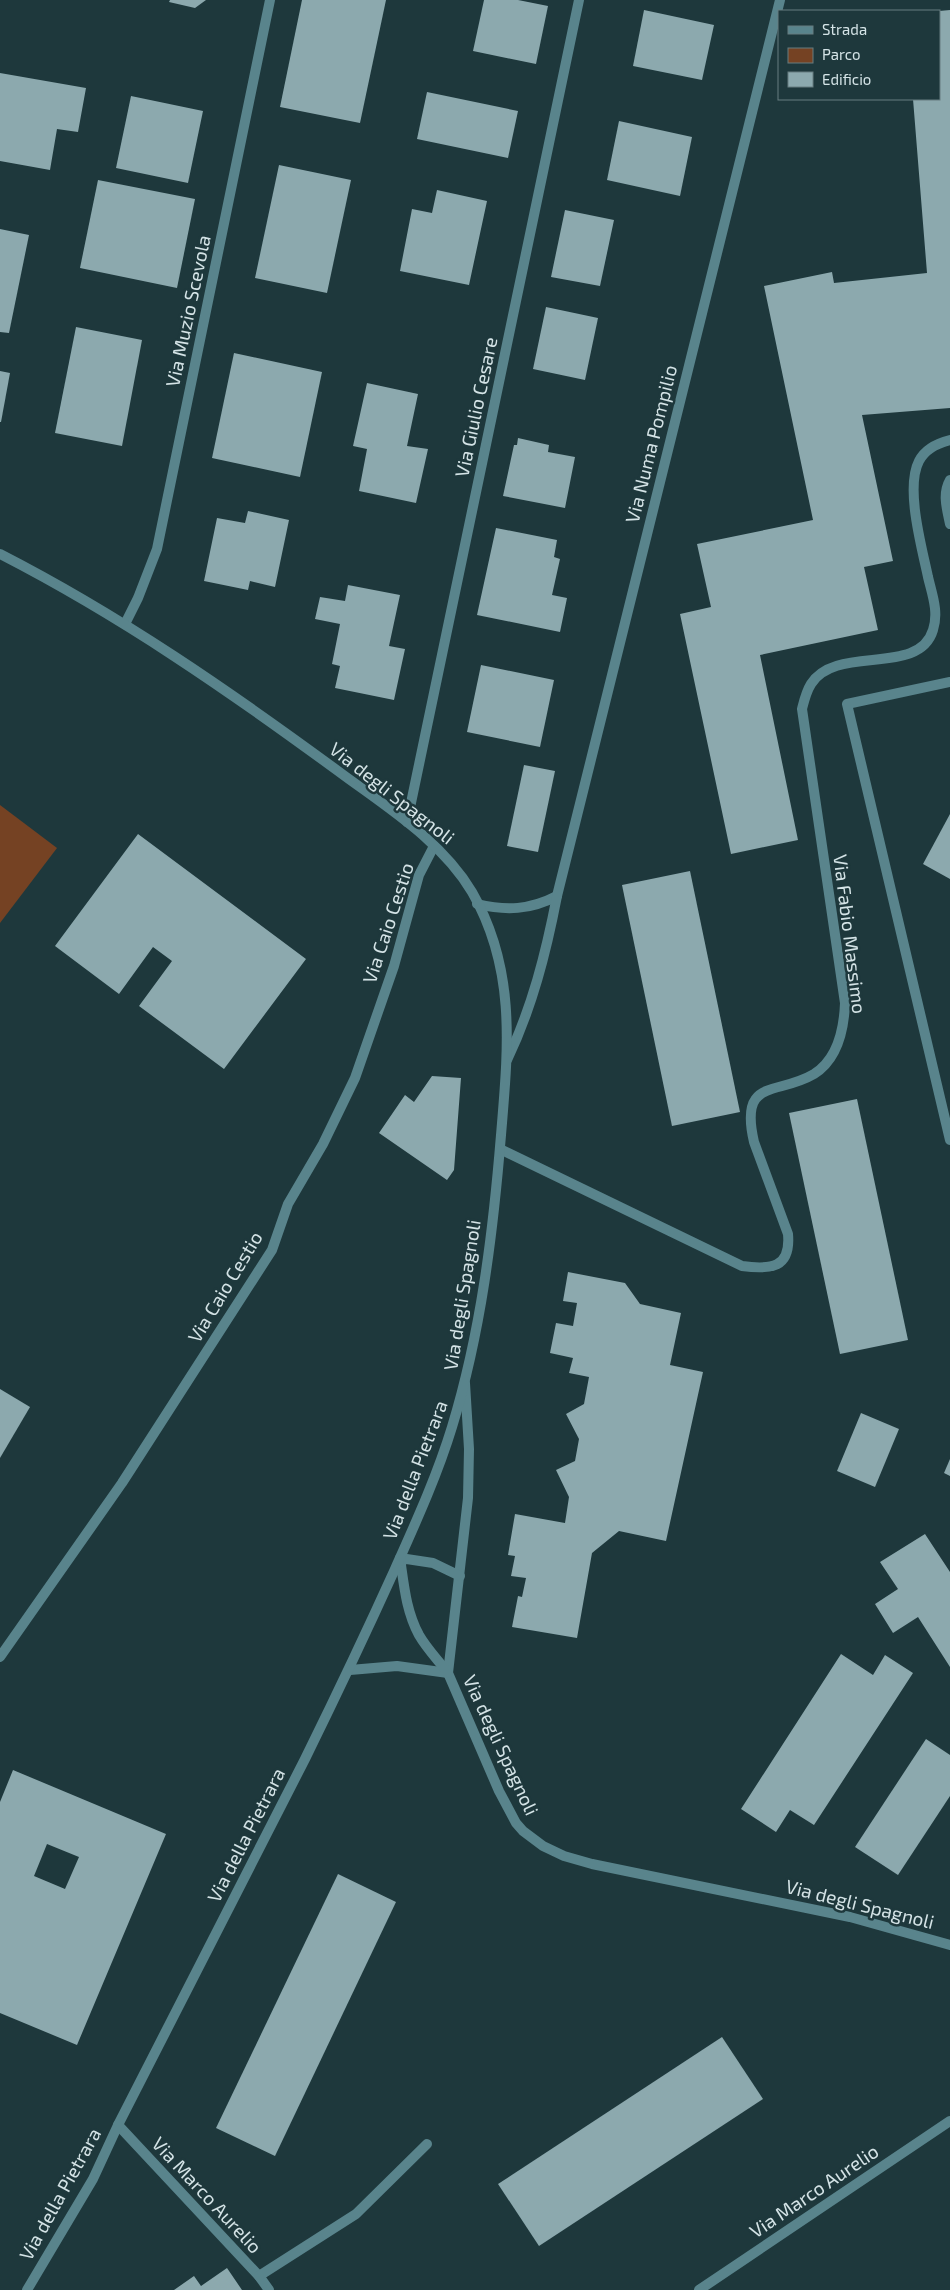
<svg xmlns="http://www.w3.org/2000/svg" width="950" height="2290" viewBox="0 0 950 2290" font-family="'Exo 2',sans-serif">
  <rect width="100%" height="100%" fill="#1e383c"/>
  <!-- green -->
  <path fill="#754223" d="M 0,805 L 57,848 L 0,923 Z"/>
  <!-- building -->
  <g fill="#8ca9ae" fill-rule="evenodd">
    <path d="M 170,0 L 206,0 L 195,8 L 169,2 Z"/>
    <path d="M 302,0 L 386,0 L 360,123 L 280,107 Z"/>
    <path d="M 484,0 L 518,0 L 548,6 L 536,64 L 473,51 Z"/>
    <path d="M 644,10 L 714,25 L 702,80 L 633,66 Z"/>
    <path d="M 950,10 L 950,408 L 862,415 L 893,561 L 864,567 L 878,630 L 760,655 L 798,840 L 731,854 L 680,614 L 711,607 L 697,544 L 813,520 L 764,286 L 832,272 L 834,283 L 927,273 L 913,99 L 939,99 L 939,11 Z"/>
    <path d="M 0,73 L 86,88 L 78,132 L 57,129 L 50,170 L 0,161 Z"/>
    <path d="M 427,92 L 518,111 L 508,158 L 417,139 Z"/>
    <path d="M 131,96 L 203,111 L 188,183 L 116,168 Z"/>
    <path d="M 619,121 L 692,137 L 680,196 L 607,180 Z"/>
    <path d="M 279,165 L 351,180 L 327,293 L 255,278 Z"/>
    <path d="M 98,180 L 195,199 L 177,288 L 80,268 Z"/>
    <path d="M 437,190 L 487,201 L 469,285 L 400,271 L 412,209 L 432,213 Z"/>
    <path d="M 565,210 L 614,220 L 600,286 L 551,277 Z"/>
    <path d="M 0,229 L 29,235 L 9,333 L 0,332 Z"/>
    <path d="M 546,307 L 598,318 L 585,380 L 533,369 Z"/>
    <path d="M 76,327 L 142,340 L 122,446 L 55,433 Z"/>
    <path d="M 234,353 L 322,372 L 300,477 L 212,458 Z"/>
    <path d="M 0,371 L 10,373 L 1,422 L 0,422 Z"/>
    <path d="M 367,383 L 418,394 L 407,446 L 428,449 L 416,503 L 359,491 L 367,449 L 353,446 Z"/>
    <path d="M 518,438 L 549,445 L 548,452 L 575,457 L 565,508 L 503,496 L 514,445 L 517,445 Z"/>
    <path d="M 248,511 L 289,520 L 275,587 L 250,581 L 248,590 L 204,581 L 217,518 L 245,523 Z"/>
    <path d="M 496,528 L 557,540 L 554,557 L 560,559 L 552,595 L 567,598 L 560,632 L 477,615 Z"/>
    <path d="M 348,585 L 400,595 L 389,646 L 405,649 L 394,700 L 335,688 L 340,666 L 332,664 L 340,624 L 315,619 L 320,597 L 345,601 Z"/>
    <path d="M 481,665 L 554,680 L 540,747 L 467,732 Z"/>
    <path d="M 524,765 L 555,771 L 538,852 L 507,846 Z"/>
    <path d="M 950,814 L 950,879 L 923,864 Z"/>
    <path d="M 138,834 L 306,959 L 224,1069 L 139,1006 L 172,961 L 153,947 L 119,994 L 55,946 Z"/>
    <path d="M 690,871 L 740,1112 L 672,1126 L 622,885 Z"/>
    <path d="M 432,1076 L 461,1078 L 454,1170 L 447,1180 L 379,1133 L 405,1095 L 414,1102 Z"/>
    <path d="M 857,1099 L 908,1340 L 840,1354 L 789,1113 Z"/>
    <path d="M 568,1272 L 625,1283 L 640,1304 L 681,1313 L 670,1365 L 703,1372 L 666,1541 L 619,1531 L 592,1553 L 577,1638 L 512,1627 L 518,1596 L 522,1597 L 526,1578 L 511,1576 L 515,1556 L 508,1555 L 515,1514 L 565,1523 L 569,1497 L 556,1470 L 575,1461 L 579,1439 L 566,1414 L 584,1404 L 589,1377 L 569,1373 L 573,1358 L 550,1353 L 556,1323 L 573,1326 L 577,1303 L 563,1301 Z"/>
    <path d="M 0,1389 L 30,1407 L 0,1458 Z"/>
    <path d="M 861,1413 L 899,1429 L 875,1487 L 837,1471 Z"/>
    <path d="M 950,1459 L 950,1476 L 944,1473 Z"/>
    <path d="M 925,1534 L 950,1572 L 950,1667 L 918,1617 L 893,1633 L 875,1604 L 898,1589 L 880,1562 Z"/>
    <path d="M 841,1654 L 873,1675 L 885,1655 L 913,1673 L 814,1825 L 790,1810 L 776,1832 L 741,1809 Z"/>
    <path d="M 926,1739 L 950,1755 L 950,1796 L 898,1875 L 855,1847 Z"/>
    <path d="M 13,1770 L 166,1834 L 77,2045 L 0,2013 L 0,1802 ZM 47,1844 L 79,1857 L 65,1889 L 34,1876 Z"/>
    <path d="M 338,1874 L 396,1902 L 275,2156 L 216,2128 Z"/>
    <path d="M 722,2037 L 763,2099 L 539,2246 L 498,2184 Z"/>
    <path d="M 227,2268 L 242,2290 L 174,2290 L 194,2276 L 201,2286 Z"/>
  </g>
  <g fill="none" stroke-linecap="round" stroke-linejoin="round">
    <!-- minor -->
    <g stroke="#59848c" stroke-width="10">
      <path d="M 950,480 C 942,494 947,509 950,524"/>
      <path d="M 125,624 L 138,598 L 157,549 L 270,0"/>
      <path d="M 950,682 L 847,704 L 950,1140"/>
      <path d="M 407,822 L 579,0"/>
      <path d="M 477,904 C 506,911 530,910 557,896"/>
      <path d="M 507,1060 C 532,1008 546,953 557,896 L 780,0"/>
      <path d="M 500,1149 L 742,1266 C 771,1270 791,1268 788,1234 L 754,1142 C 739,1077 777,1096 814,1074 C 838,1059 844,1029 845,1003 L 802,709 C 804,701 806,692 811,684 C 836,644 919,677 933,630 C 939,612 932,594 928,577 C 922,548 905,488 919,461 C 925,449 938,443 950,440"/>
      <path d="M 465,1383 L 469,1449 L 468,1498 L 448,1673 L 499,1791 L 516,1823 L 523,1831 L 543,1846 L 564,1856 L 592,1864 L 850,1917 L 950,1945"/>
      <path d="M 0,1657 L 122,1483 L 272,1250 L 288,1204 L 323,1144 L 355,1078 L 394,966 L 419,875 L 434,846"/>
      <path d="M 350,1670 L 397,1666 L 448,1673"/>
      <path d="M 448,1673 C 438,1660 427,1649 419,1635 C 406,1611 404,1585 400,1558 L 433,1563 L 460,1576"/>
      <path d="M 118,2125 L 259,2276 L 269,2290"/>
      <path d="M 259,2276 L 356,2214 L 427,2144"/>
      <path d="M 699,2290 L 950,2121"/>
    </g>
    <!-- tertiary -->
    <path stroke="#59848c" stroke-width="10" d="M 0,554 C 121,616 229,691 338,771 C 385,806 441,840 472,892 C 517,970 508,1050 501,1135 C 493,1233 481,1332 452,1427 C 437,1476 416,1522 395,1569 C 366,1633 336,1696 305,1759 C 242,1881 180,2003 118,2125 L 93,2179 L 27,2290"/>
  </g>
  <g text-anchor="middle" stroke-width="5" stroke-linejoin="round" paint-order="stroke">
    <!-- street labels -->
    <g font-size="19" fill="#d4e3e6" stroke="#1e383c">
      <text transform="translate(188 311) rotate(-78)" y="7">Via Muzio Scevola</text>
      <text transform="translate(476 407) rotate(-78)" y="7">Via Giulio Cesare</text>
      <text transform="translate(651 444) rotate(-76)" y="7">Via Numa Pompilio</text>
      <text transform="translate(392 793) rotate(38)" y="7">Via degli Spagnoli</text>
      <text transform="translate(388 923) rotate(-72)" y="7">Via Caio Cestio</text>
      <text transform="translate(850 934) rotate(83)" y="7">Via Fabio Massimo</text>
      <text transform="translate(225 1287) rotate(-59)" y="7">Via Caio Cestio</text>
      <text transform="translate(462 1295) rotate(-81)" y="7">Via degli Spagnoli</text>
      <text transform="translate(415 1470) rotate(-69)" y="7">Via della Pietrara</text>
      <text transform="translate(501 1745) rotate(65)" y="7">Via degli Spagnoli</text>
      <text transform="translate(246 1835) rotate(-63)" y="7">Via della Pietrara</text>
      <text transform="translate(860 1904) rotate(14)" y="7">Via degli Spagnoli</text>
      <text transform="translate(814 2191) rotate(-34)" y="7">Via Marco Aurelio</text>
      <text transform="translate(60 2194) rotate(-61)" y="7">Via della Pietrara</text>
      <text transform="translate(207 2195) rotate(47)" y="7">Via Marco Aurelio</text>
    </g>
  </g>
  <!-- legend -->
  <rect x="778" y="10" width="162" height="90" fill="#1e383c" stroke="#677c80"/>
  <rect x="788" y="26" width="25" height="8" fill="#59848c" stroke="#677c80"/>
  <text x="822" y="35" font-size="15" fill="#d4e3e6">Strada</text>
  <rect x="788" y="48" width="25" height="15" fill="#754223" stroke="#677c80"/>
  <text x="822" y="60" font-size="15" fill="#d4e3e6">Parco</text>
  <rect x="788" y="72" width="25" height="15" fill="#8ca9ae" stroke="#677c80"/>
  <text x="822" y="85" font-size="15" fill="#d4e3e6">Edificio</text>
</svg>
